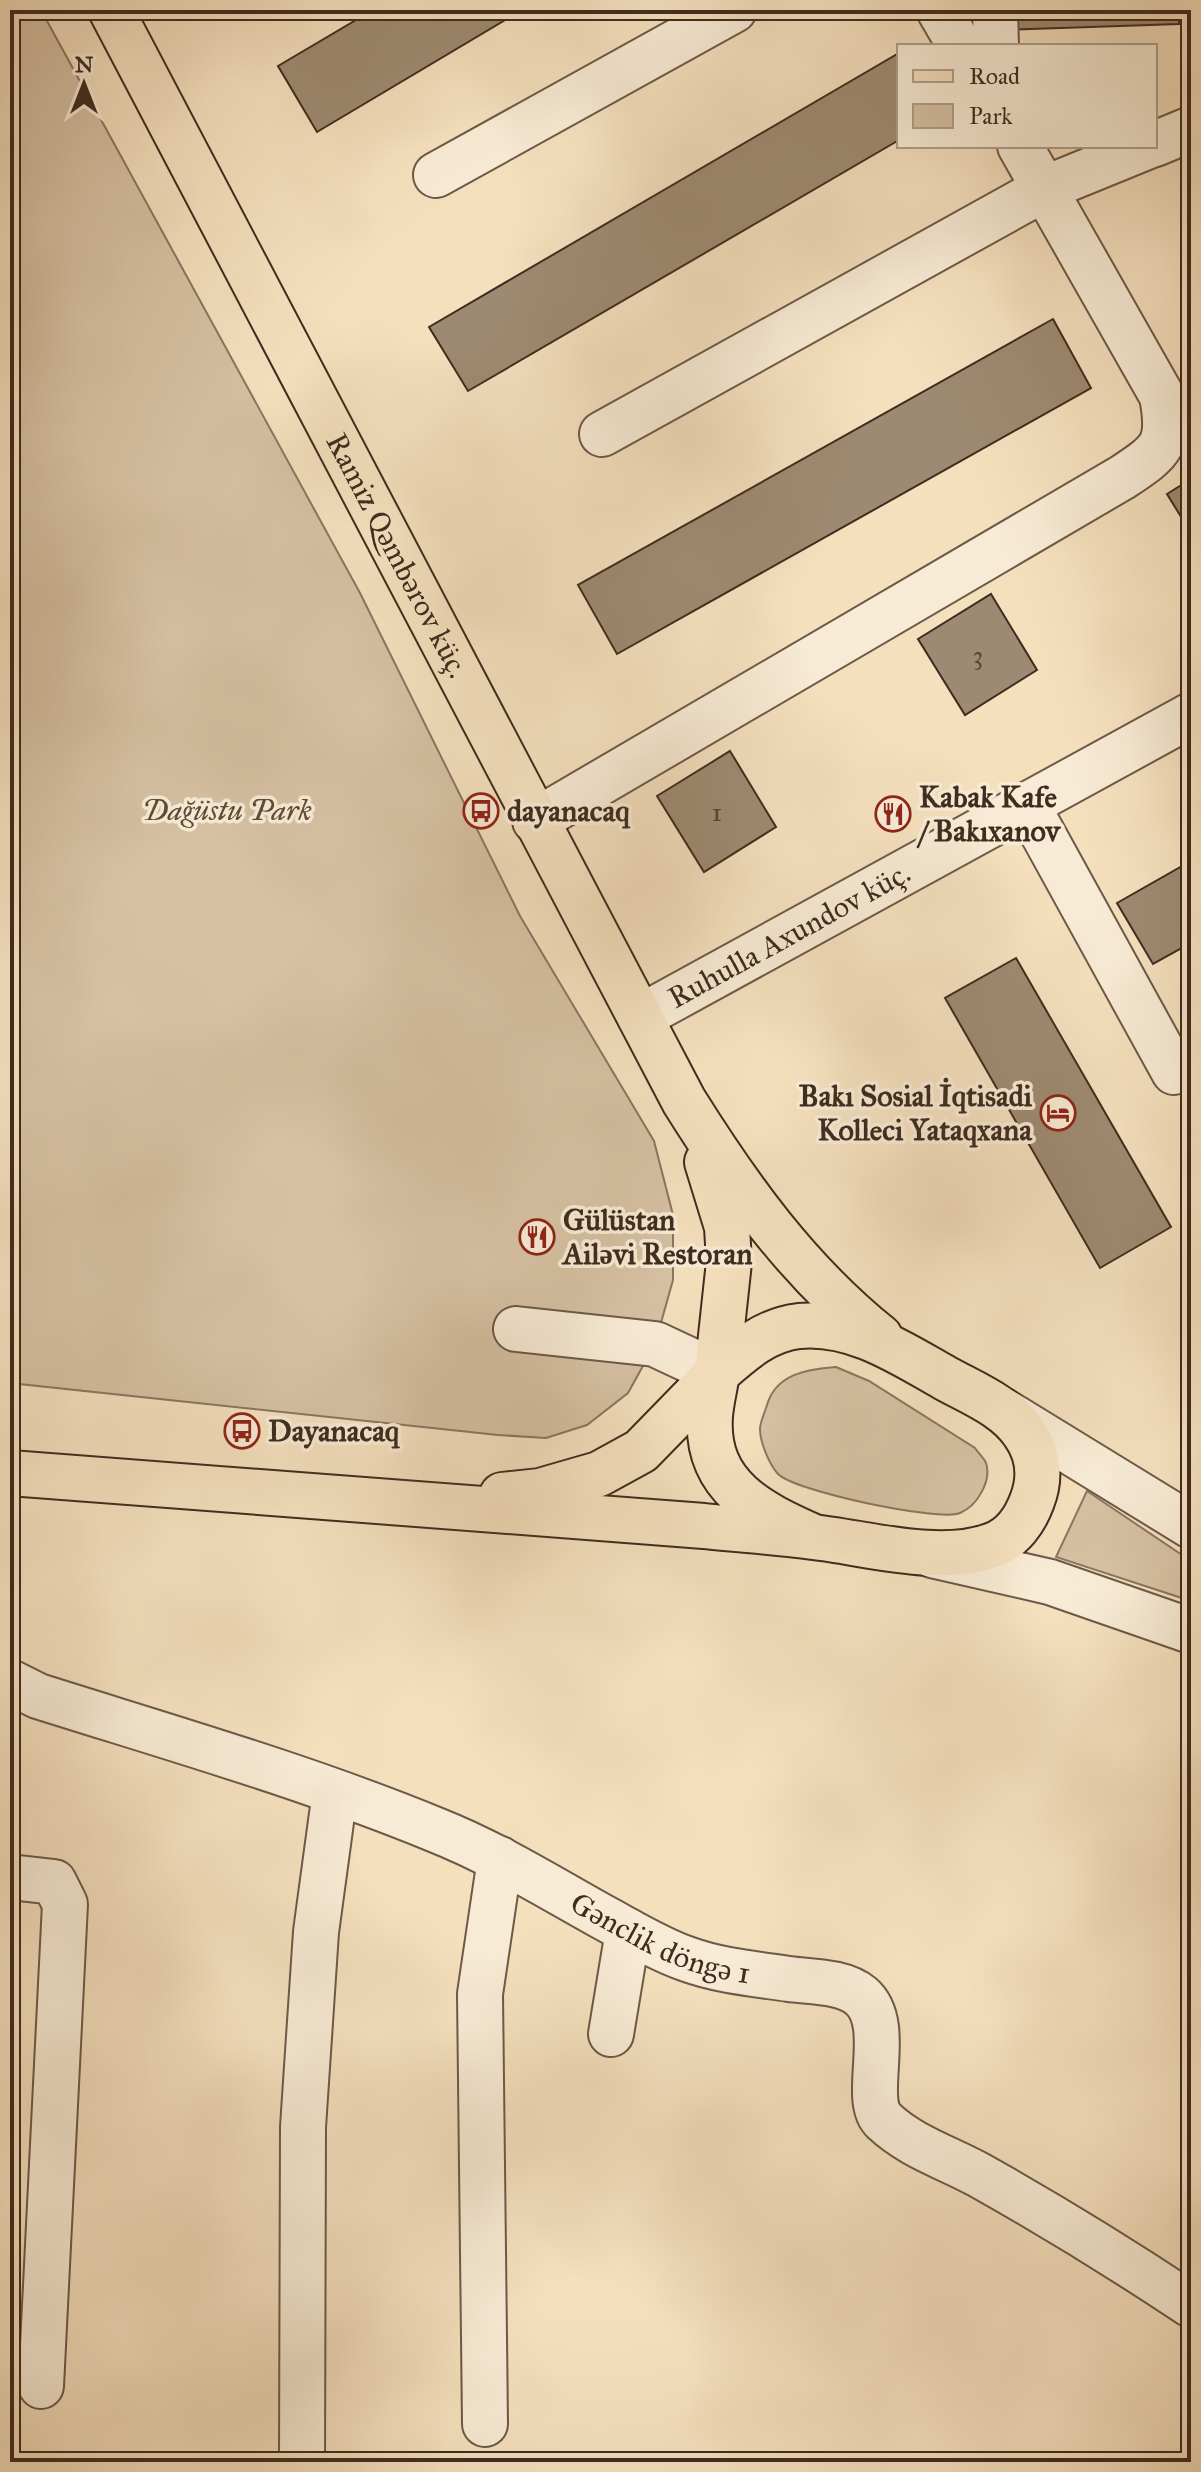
<svg xmlns="http://www.w3.org/2000/svg" width="1201" height="2472" viewBox="0 0 1201 2472" font-family="'IM FELL Great Primer',serif">
  <rect width="100%" height="100%" fill="#f5e0be"/>
  <filter id="stains"><feTurbulence type="fractalNoise" baseFrequency=".0025" numOctaves="4"/><feColorMatrix values="0 0 0 0 .2 0 0 0 0 .09 0 0 0 0 .02 0 0 0 .5 -.17"/></filter>
  <radialGradient id="worn" r=".72"><stop offset=".6" stop-color="#630" stop-opacity="0"/><stop offset="1" stop-color="#630" stop-opacity=".3"/></radialGradient>
  <!-- green -->
  <g fill="#d6c1a3" stroke="#8a7661" stroke-width="2">
    <path d="M 10,10 L 41,10 L 360,593 L 520,916 L 654,1141 L 673,1215 L 673,1280 L 655,1344 L 628,1393 L 587,1425 L 546,1438 L 498,1435 L 10,1383 Z"/>
    <path d="M 836,1367 L 869,1381 L 975,1448 C 978,1453 984,1458 986,1463 C 992,1481 977,1506 960,1513 C 939,1522 794,1491 778,1474 C 769,1464 760,1442 760,1429 C 760,1422 765,1412 767,1405 C 776,1374 807,1369 836,1367 Z"/>
    <path d="M 1087,1491 L 1191,1561 L 1191,1601 L 1056,1557 Z"/>
  </g>
  <!-- building -->
  <g fill="#9e8a72" stroke="#3f2c1f" stroke-width="2">
    <path d="M 373,10 L 522,10 L 317,132 L 278,66 Z"/>
    <path d="M 1003,10 L 1179,10 L 1179,24 L 1004,30 Z"/>
    <path d="M 899,53 L 899,140 L 468,391 L 429,327 Z"/>
    <path d="M 1053,319 L 1091,388 L 617,654 L 578,585 Z"/>
    <path d="M 1191,479 L 1191,533 L 1167,494 Z"/>
    <path d="M 991,594 L 1037,670 L 965,715 L 918,639 Z"/>
    <path d="M 730,751 L 776,827 L 704,872 L 657,796 Z"/>
    <path d="M 1191,861 L 1191,943 L 1153,964 L 1117,903 Z"/>
    <path d="M 1016,958 L 1171,1227 L 1100,1268 L 945,998 Z"/>
  </g>
  <g fill="none" stroke-linecap="round" stroke-linejoin="round">
    <defs>
      <g id="minor">
        <path d="M 939,10 L 960,46"/>
        <path d="M 995,10 L 996,46"/>
        <path d="M 1155,144 L 1191,129"/>
        <path d="M 436,175 L 734,10"/>
        <path d="M 602,434 L 1046,188 L 1149,146"/>
        <path d="M 1027,805 L 1174,1072"/>
        <path d="M 535,821 L 1123,477 C 1162,451 1171,445 1162,396 L 1020,146"/>
        <path id="s1" d="M 640,1017 L 1191,715"/>
        <path d="M 516,1329 L 655,1344 L 717,1373"/>
        <path d="M 1002,1410 L 1191,1526"/>
        <path d="M 932,1555 L 1050,1582 L 1191,1631"/>
        <path id="s2" d="M 10,1682 L 38,1696 C 171,1738 307,1777 436,1830 C 494,1853 547,1886 601,1916 C 629,1931 658,1949 687,1959 C 720,1971 755,1974 789,1979 C 812,1982 843,1981 861,1996 C 895,2025 860,2099 884,2121 C 910,2146 948,2158 979,2175 C 1052,2216 1122,2259 1191,2305"/>
        <path d="M 10,1877 L 54,1882 L 65,1904 L 41,2386"/>
        <path d="M 611,2034 L 628,1931"/>
        <path d="M 485,2424 L 480,1994 L 500,1859"/>
        <path d="M 302,2462 L 303,2127 L 316,1932 L 335,1792"/>
      </g>
      <g id="major">
        <path id="s3" d="M 111,10 L 684,1101 C 739,1189 798,1271 880,1337"/>
        <path d="M 10,1473 L 704,1526 C 740,1530 777,1532 813,1537 C 867,1543 940,1565 993,1545 C 1012,1538 1025,1520 1032,1501 C 1041,1478 1039,1454 1024,1433 C 1006,1406 972,1393 945,1378 C 901,1353 853,1321 799,1326 C 765,1330 742,1351 717,1373 C 715,1387 711,1402 710,1416 C 705,1487 760,1513 814,1537"/>
        <path d="M 502,1495 L 540,1491 L 599,1474 L 641,1451 L 717,1373 L 729,1262 L 727,1227 L 707,1162"/>
      </g>
    </defs>
    <!-- minor casing -->
    <use href="#minor" stroke="#6c5947" stroke-width="48"/>
    <!-- major casing -->
    <use href="#major" stroke="#3f2c1f" stroke-width="48"/>
    <!-- minor -->
    <use href="#minor" stroke="#f8ebd5" stroke-width="44"/>
    <!-- major -->
    <use href="#major" stroke="#f5e0be" stroke-width="44"/>
  </g>
  <!-- icons -->
  <defs>
    <symbol id="bus-ring" viewBox="-11 -11 22 22"><circle r="9.5" fill="#f8ebd5" stroke="#8f2418" stroke-width="1.5"/><path d="M-5-6H5V4H4V6H2V4H-2V6H-4V4H-5ZM-3.5-4V0h7V-4ZM-3.5 1.2v1.5H-2V1.2ZM2 1.2v1.5H3.5V1.2Z" fill="#8f2418"/></symbol>
    <symbol id="restaurant-ring" viewBox="-11 -11 22 22"><circle r="9.5" fill="#f8ebd5" stroke="#8f2418" stroke-width="1.5"/><path d="M-5-6h1v4h1v-4h1v4h1v-4h1v5L-1.5 .5V6h-2V.5L-5-1ZM5-6V6H3V1.5H1.5Q1.5-4 5-6Z" fill="#8f2418"/></symbol>
    <symbol id="hotel-ring" viewBox="-11 -11 22 22"><circle r="9.5" fill="#f8ebd5" stroke="#8f2418" stroke-width="1.5"/><path d="M-6-4.5h1.5V1H6V5H4.5V3h-9V5H-6ZM-4 0a1.8 1.8 0 1 1 3.6 0ZM.5 0V-2.5h3Q6-2.5 6 0Z" fill="#8f2418"/></symbol>
  </defs>
  <g fill-rule="evenodd">
    <use href="#bus-ring" x="461" y="791" width="40" height="40"/>
    <use href="#restaurant-ring" x="873" y="794" width="40" height="40"/>
    <use href="#hotel-ring" x="1038" y="1093" width="40" height="40"/>
    <use href="#restaurant-ring" x="517" y="1217" width="40" height="40"/>
    <use href="#bus-ring" x="222" y="1411" width="40" height="40"/>
  </g>
  <g text-anchor="middle" stroke-width="7" stroke-linejoin="round" paint-order="stroke">
    <!-- number labels -->
    <g font-size="26" fill="#574434">
      <text x="978" y="664">3</text>
      <text x="717" y="821">1</text>
    </g>
    <!-- street labels -->
    <g font-size="30" fill="#3f2c1f" stroke="#f8ebd5">
      <text dy="10" stroke="none"><textPath href="#s3" startOffset="616">Ramiz Qəmbərov küç.</textPath></text>
      <text dy="10" stroke="none"><textPath href="#s1" startOffset="170">Ruhulla Axundov küç.</textPath></text>
      <text dy="10" stroke="none"><textPath href="#s2" startOffset="702">Gənclik döngə 1</textPath></text>
    </g>
    <!-- poi labels -->
    <g font-size="30" font-weight="bold" fill="#3f2c1f" stroke="#f8ebd5" text-anchor="start">
      <text x="919" y="807">Kabak Kafe<tspan x="919" dy="34">/ Bakıxanov</tspan></text>
      <text x="507" y="821">dayanacaq</text>
      <text x="1032" y="1106" text-anchor="end">Bakı Sosial İqtisadi<tspan x="1032" dy="34">Kolleci Yataqxana</tspan></text>
      <text x="563" y="1230">Gülüstan<tspan x="563" dy="34">Ailəvi Restoran</tspan></text>
      <text x="268" y="1441">Dayanacaq</text>
    </g>
    <!-- park labels -->
    <g font-size="30" font-style="italic" fill="#5d4a39" stroke="#f8ebd5">
      <text x="227" y="820">Dağüstu Park</text>
    </g>
  </g>
  <!-- margin -->
  <rect width="1201" height="2472" fill="none" stroke="#f5e0be" stroke-width="40"/>
  <rect x="12" y="12" width="1177" height="2448" fill="none" stroke="#3f2c1f" stroke-width="4"/>
  <rect x="20" y="20" width="1161" height="2432" fill="none" stroke="#3f2c1f" stroke-width="2"/>
  <!-- legend -->
  <rect x="897" y="44" width="260" height="104" fill="#f8ebd5" stroke="#ae9f8c" stroke-width="2"/>
  <rect x="913" y="70" width="40" height="12" fill="#f5e0be" stroke="#ae9f8c" stroke-width="2"/>
  <text x="969" y="84" font-size="24" fill="#3f2c1f">Road</text>
  <rect x="913" y="104" width="40" height="24" fill="#d6c1a3" stroke="#ae9f8c" stroke-width="2"/>
  <text x="969" y="124" font-size="24" fill="#3f2c1f">Park</text>
  <!-- north arrow -->
  <g transform="translate(84 84)" stroke="#f8ebd5" stroke-width="6" paint-order="stroke">
  <path d="M0-6L14 30L0 20L-14 30Z" fill="#3f2c1f"/>
  <text y="-12" font-size="22" font-weight="bold" text-anchor="middle" fill="#3f2c1f">N</text>
  </g>
  <rect width="100%" height="100%" filter="url(#stains)"/>
  <rect width="100%" height="100%" fill="url(#worn)"/>
</svg>
